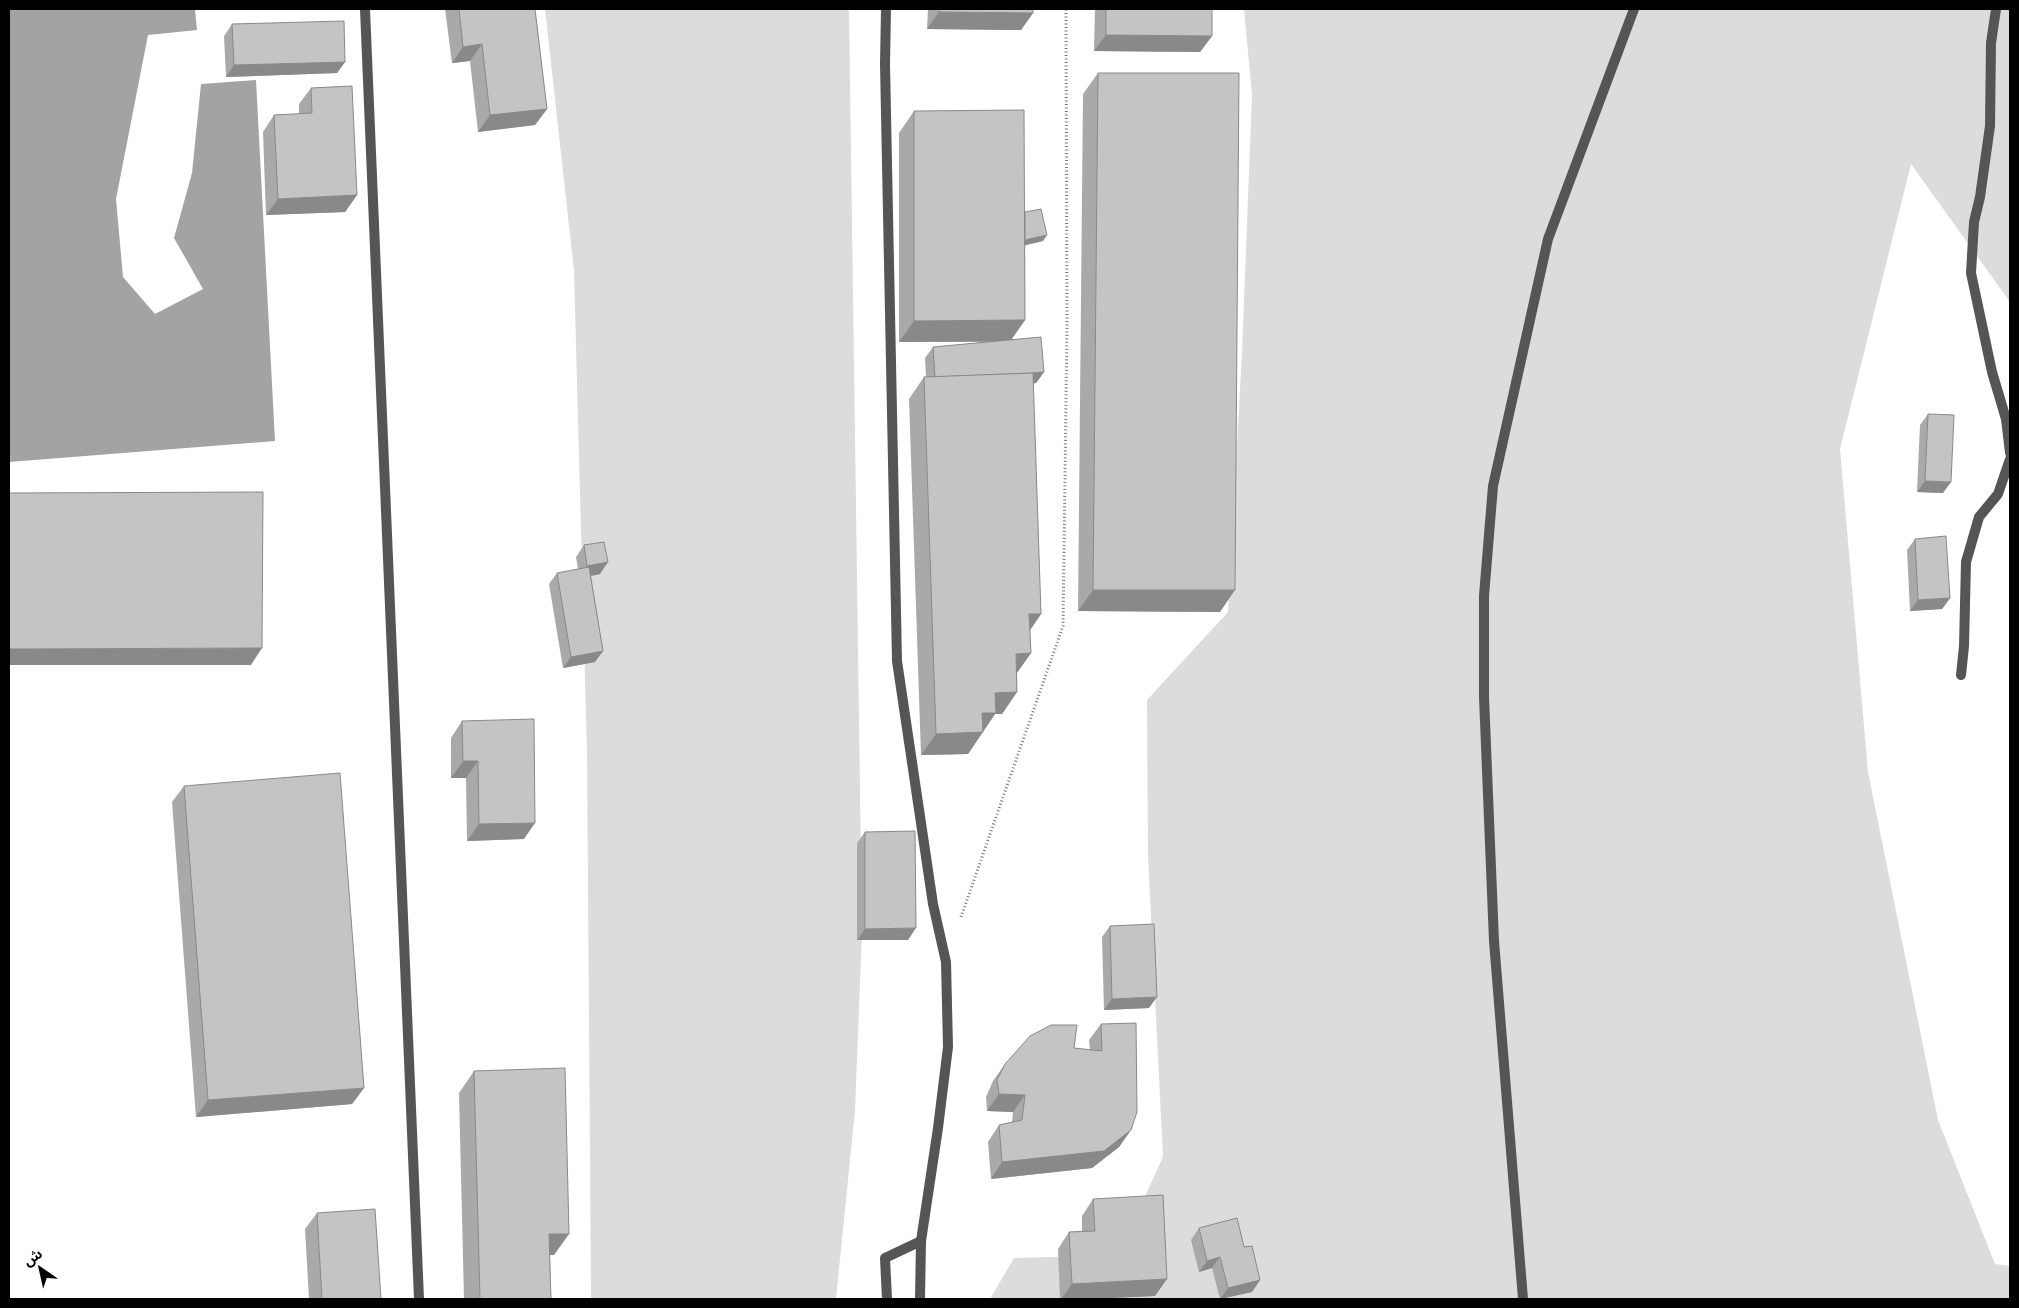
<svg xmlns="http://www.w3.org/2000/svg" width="2019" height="1308" viewBox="0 0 2019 1308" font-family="Helvetica,'Noto Sans Arabic',sans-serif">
  <rect width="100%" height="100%" fill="#fff"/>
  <!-- green -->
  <g fill="#dcdcdc">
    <path d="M 545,9 L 849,9 L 862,932 L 855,1110 L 836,1299 L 591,1299 L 587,753 L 574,271 Z"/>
    <path d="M 1244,9 L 2010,9 L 2010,302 L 1911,164 L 1840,449 L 1868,772 L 1938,1120 L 1995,1264 L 2010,1266 L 2010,1299 L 990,1299 L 1014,1258 L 1118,1255 L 1163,1157 L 1148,856 L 1147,700 L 1228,612 L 1242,352 L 1252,95 Z"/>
  </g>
  <!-- water -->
  <path fill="#a3a3a3" d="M 9,9 L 195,9 L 197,30 L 148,35 L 116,199 L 123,277 L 155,314 L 203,289 L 174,238 L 192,173 L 201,84 L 256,80 L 275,441 L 9,462 Z"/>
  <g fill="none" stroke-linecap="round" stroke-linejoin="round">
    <!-- path -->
    <path stroke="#777" stroke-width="3" stroke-dasharray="1 2.5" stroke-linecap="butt" d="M 961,917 L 1063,626 L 1067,327 L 1066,9"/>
    <!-- minor -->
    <g stroke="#555" stroke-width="10">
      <path d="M 886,9 L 885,64 L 897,661 L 933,904 L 946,962 L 948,1047 L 938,1128 L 921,1241 L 920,1299"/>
      <path d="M 1996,9 L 1991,43 L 1990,126 L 1980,197 L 1974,222 L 1971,273 L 1992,372 L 2006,419 L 2010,453"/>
      <path d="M 1961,675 L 1964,646 L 1966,562 L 1979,517 L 1998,494 L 2010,459"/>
      <path d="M 887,1299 L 885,1258 L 921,1241"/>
      <path d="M 1523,1299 L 1494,941 L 1484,697 L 1484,596 L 1493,486 L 1548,239 L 1634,9"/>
    </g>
    <!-- tertiary -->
    <path stroke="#555" stroke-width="10" d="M 365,9 L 419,1299"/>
  </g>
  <!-- wall -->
  <g fill="#a9a9a9">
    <path d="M 445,9 L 535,9 L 547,109 L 535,125 L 478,132 L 470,61 L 452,63 Z"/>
    <path d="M 928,9 L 1033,9 L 1033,13 L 1021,30 L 927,29 Z"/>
    <path d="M 1095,9 L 1212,9 L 1212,36 L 1200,52 L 1094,51 Z"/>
    <path d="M 232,24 L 345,62 L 337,73 L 226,77 L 224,36 Z"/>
    <path d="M 1098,73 L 1220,612 L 1078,611 L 1083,94 Z"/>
    <path d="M 311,88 L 357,195 L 345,212 L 266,215 L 263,132 L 274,115 L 299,114 L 299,104 Z"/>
    <path d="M 914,111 L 1025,212 L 1043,241 L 1025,245 L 1025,320 L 1012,339 L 1044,372 L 1036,383 L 1033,384 L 1041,614 L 1030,630 L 1031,653 L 1017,673 L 1017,692 L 1002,714 L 995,714 L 968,754 L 921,755 L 909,399 L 924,377 L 926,377 L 925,358 L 933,347 L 988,342 L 899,342 L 899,133 Z"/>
    <path d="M 1928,414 L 1943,493 L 1917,492 L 1920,425 Z"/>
    <path d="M 1915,539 L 1950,598 L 1942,609 L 1910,611 L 1907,550 Z"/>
    <path d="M 584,545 L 600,574 L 591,576 L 603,651 L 595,662 L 563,668 L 549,584 L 557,573 L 578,569 L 576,557 Z"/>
    <path d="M 462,721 L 524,839 L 467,841 L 466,778 L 451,778 L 451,738 Z"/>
    <path d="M 184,786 L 364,1088 L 352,1104 L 196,1117 L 172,802 Z"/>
    <path d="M 865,832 L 908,940 L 857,940 L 857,843 Z"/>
    <path d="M 1110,926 L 1149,1008 L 1104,1010 L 1102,937 Z"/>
    <path d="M 1101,1024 L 1131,1130 L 1119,1147 L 1092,1168 L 991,1179 L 988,1142 L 999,1125 L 1012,1122 L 1013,1112 L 987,1111 L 986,1097 L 993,1081 L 1005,1064 L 1074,1048 L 1090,1050 L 1089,1040 Z"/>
    <path d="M 474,1071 L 554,1255 L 550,1255 L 551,1299 L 464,1299 L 459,1093 Z"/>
    <path d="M 1093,1199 L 1155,1296 L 1087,1299 L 1060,1299 L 1058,1249 L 1069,1232 L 1082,1231 L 1082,1216 Z"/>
    <path d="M 317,1213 L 381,1299 L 309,1299 L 305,1229 Z"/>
    <path d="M 1199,1228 L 1244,1247 L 1260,1280 L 1252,1292 L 1220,1299 L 1212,1268 L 1199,1272 L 1191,1240 Z"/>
  </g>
  <!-- shaded-wall -->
  <g fill="#898989">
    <path d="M 939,12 L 1033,13 L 1021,30 L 927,29 Z"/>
    <path d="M 1106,35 L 1212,36 L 1200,52 L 1094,51 Z"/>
    <path d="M 482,44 L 470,61 L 452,63 L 463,47 Z"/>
    <path d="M 345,62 L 337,73 L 226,77 L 234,65 Z"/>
    <path d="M 547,109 L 535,125 L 478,132 L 490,115 Z"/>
    <path d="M 357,195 L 345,212 L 266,215 L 278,199 Z"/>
    <path d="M 1047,235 L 1043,241 L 1018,247 L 1022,241 Z"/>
    <path d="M 1025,320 L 1010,341 L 899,342 L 914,321 Z"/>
    <path d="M 1044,372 L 1036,383 L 928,394 L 936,382 Z"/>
    <path d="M 1925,481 L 1951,482 L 1943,493 L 1917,492 Z"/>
    <path d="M 608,562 L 600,574 L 579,578 L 587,566 Z"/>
    <path d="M 1093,590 L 1235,590 L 1220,612 L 1078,611 Z"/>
    <path d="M 1950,598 L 1942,609 L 1910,611 L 1918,600 Z"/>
    <path d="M 1029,614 L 1041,614 L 1026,636 Z"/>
    <path d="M 262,648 L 251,665 L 9,665 L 9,649 Z"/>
    <path d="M 603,651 L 595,662 L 563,668 L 571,657 Z"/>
    <path d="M 1031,653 L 1016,674 L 1016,654 Z"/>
    <path d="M 1017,692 L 1002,714 L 995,714 L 968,754 L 921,755 L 936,734 L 995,693 Z"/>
    <path d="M 463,761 L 478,761 L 466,778 L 451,778 Z"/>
    <path d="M 535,823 L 524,839 L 467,841 L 479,824 Z"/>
    <path d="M 916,928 L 908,940 L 857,940 L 865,929 Z"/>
    <path d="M 1157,997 L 1149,1008 L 1104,1010 L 1112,999 Z"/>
    <path d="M 364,1088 L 352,1104 L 196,1117 L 208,1100 Z"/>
    <path d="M 999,1094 L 1025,1095 L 1013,1112 L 987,1111 Z"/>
    <path d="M 1131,1130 L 1119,1147 L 1092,1168 L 991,1179 L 1002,1162 Z"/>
    <path d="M 549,1234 L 569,1234 L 554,1255 L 534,1255 Z"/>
    <path d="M 1220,1257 L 1212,1268 L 1199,1272 L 1207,1261 Z"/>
    <path d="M 1167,1279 L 1155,1296 L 1087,1299 L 1061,1299 L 1072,1284 Z"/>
    <path d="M 1260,1280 L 1252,1292 L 1220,1299 L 1228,1288 Z"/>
  </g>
  <!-- building -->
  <g fill="#c4c4c4" stroke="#898989">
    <path d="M 459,9 L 535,9 L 547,109 L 490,115 L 482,44 L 463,47 Z"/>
    <path d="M 939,9 L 1033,9 L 1033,13 L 939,12 Z"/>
    <path d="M 1106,9 L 1212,9 L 1212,36 L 1106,35 Z"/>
    <path d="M 344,21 L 345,62 L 234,65 L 232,24 Z"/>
    <path d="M 1098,73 L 1239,73 L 1235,590 L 1093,590 Z"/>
    <path d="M 352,86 L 357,195 L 278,199 L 274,115 L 312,113 L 311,88 Z"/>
    <path d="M 1024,110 L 1025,320 L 914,321 L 914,111 Z"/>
    <path d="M 1041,209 L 1047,235 L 1025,240 L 1025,212 Z"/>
    <path d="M 1041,337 L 1044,372 L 1032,373 L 935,377 L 933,347 Z"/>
    <path d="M 1033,373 L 1041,614 L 1029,614 L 1031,653 L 1016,654 L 1017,692 L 995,693 L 996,713 L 982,713 L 983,732 L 936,734 L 924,377 Z"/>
    <path d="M 1928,414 L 1954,415 L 1951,482 L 1925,481 Z"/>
    <path d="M 263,492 L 262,648 L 9,649 L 9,493 Z"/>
    <path d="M 1946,536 L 1950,598 L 1918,600 L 1915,539 Z"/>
    <path d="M 604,542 L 608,562 L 587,566 L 584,545 Z"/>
    <path d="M 589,567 L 603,651 L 571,657 L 557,573 Z"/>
    <path d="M 534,719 L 535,823 L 479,824 L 478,761 L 463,761 L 462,721 Z"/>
    <path d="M 340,773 L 364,1088 L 208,1100 L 184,786 Z"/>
    <path d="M 915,831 L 916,928 L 865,929 L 865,832 Z"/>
    <path d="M 1154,924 L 1157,997 L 1112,999 L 1110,926 Z"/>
    <path d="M 1136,1023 L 1137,1112 L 1131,1130 L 1104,1151 L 1002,1162 L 999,1125 L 1022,1120 L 1025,1095 L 999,1094 L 997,1080 L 1005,1064 L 1030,1036 L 1051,1025 L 1077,1025 L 1074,1048 L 1102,1051 L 1101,1024 Z"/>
    <path d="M 565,1068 L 569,1234 L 549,1234 L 551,1299 L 480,1299 L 474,1071 Z"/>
    <path d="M 1163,1195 L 1167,1279 L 1072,1284 L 1069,1232 L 1095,1231 L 1093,1199 Z"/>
    <path d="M 375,1209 L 381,1299 L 322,1299 L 317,1213 Z"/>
    <path d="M 1237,1218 L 1244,1247 L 1252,1246 L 1260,1280 L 1228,1288 L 1220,1257 L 1207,1261 L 1199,1228 Z"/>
  </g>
  <!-- border -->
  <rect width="2019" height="1308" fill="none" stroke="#000000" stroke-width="20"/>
  <!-- north arrow -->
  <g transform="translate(40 1268) rotate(326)" stroke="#ffffff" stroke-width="4" paint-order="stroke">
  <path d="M0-4L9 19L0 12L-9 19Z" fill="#000000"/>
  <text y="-8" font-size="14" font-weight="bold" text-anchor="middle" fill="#000000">ش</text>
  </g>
</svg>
